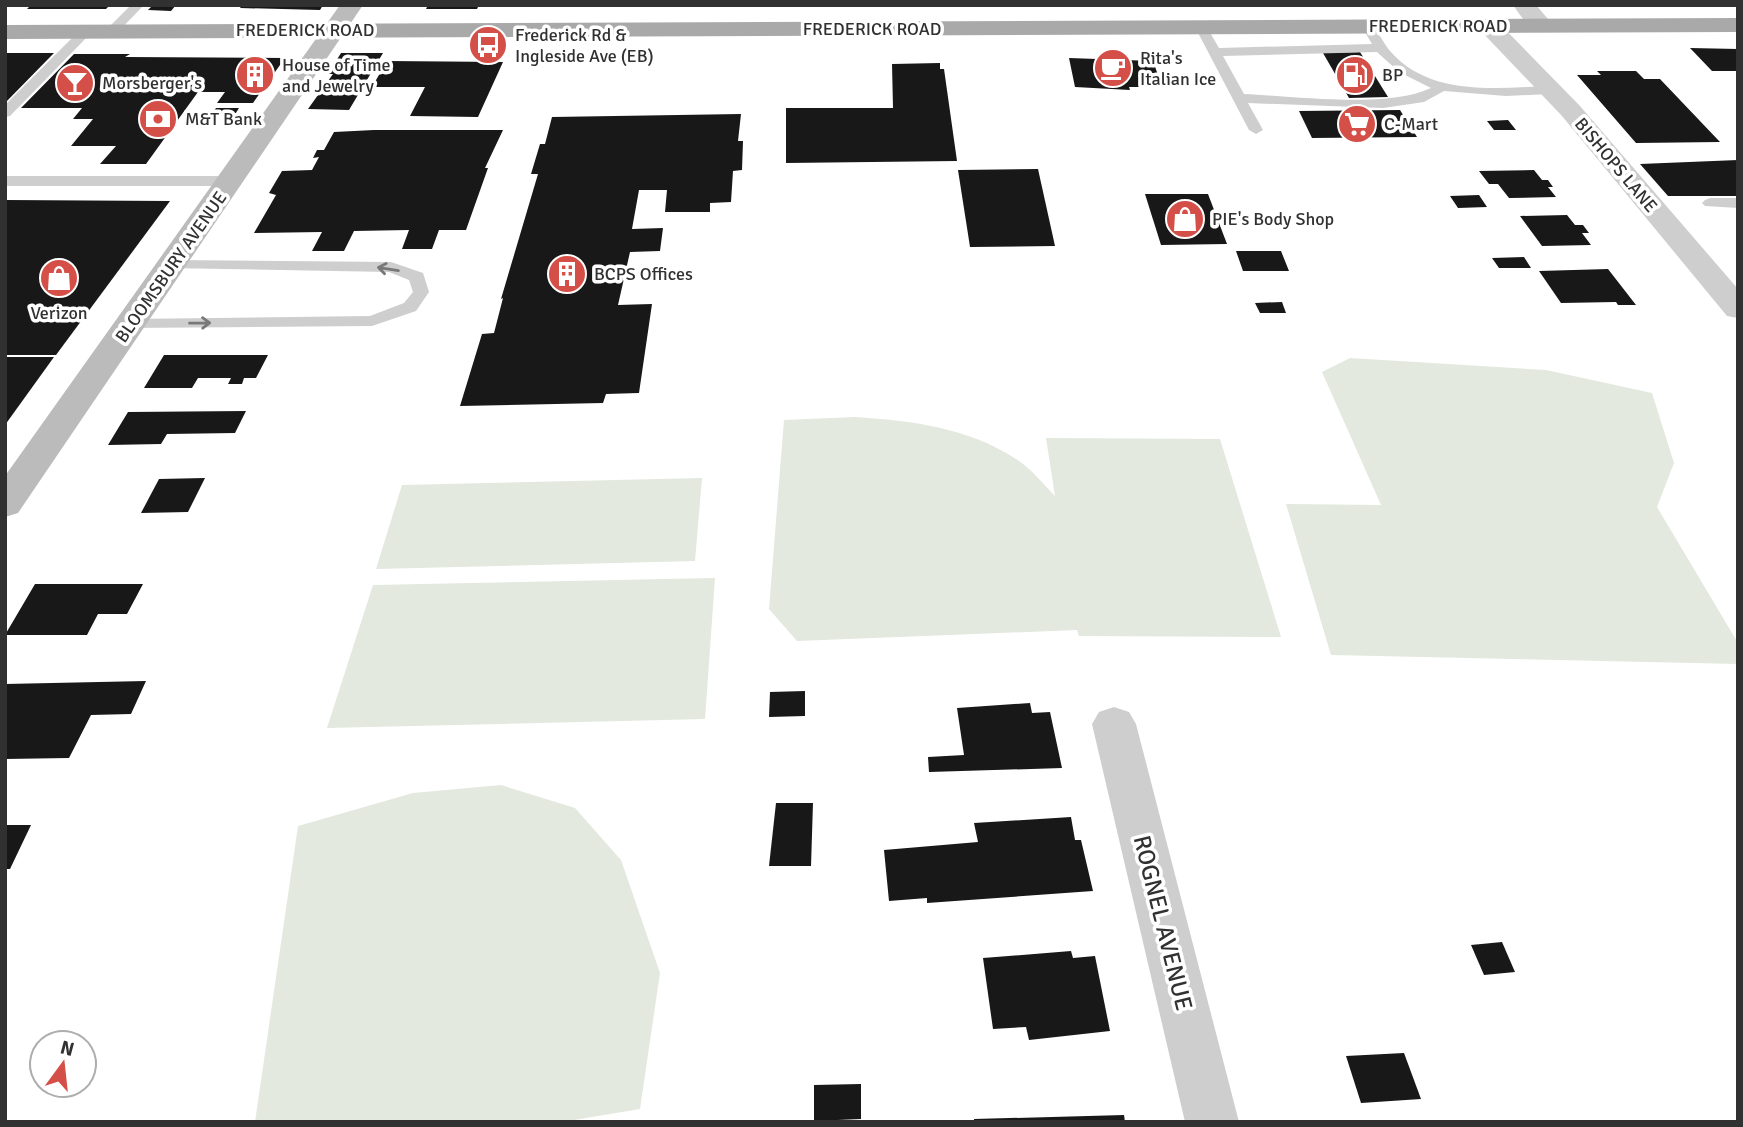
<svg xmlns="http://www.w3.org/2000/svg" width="1743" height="1127" viewBox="0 0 1743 1127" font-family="Signika,sans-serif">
  <rect width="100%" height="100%" fill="#fff"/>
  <!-- green -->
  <g fill="#e3e9de">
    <path d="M 1350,358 L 1546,370 L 1652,393 L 1674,463 L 1657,507 L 1738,643 L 1738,664 L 1331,655 L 1286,504 L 1381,505 L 1322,372 Z"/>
    <path d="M 855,417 C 912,421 967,427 1016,459 C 1031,468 1043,484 1055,496 L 1046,438 L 1220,439 L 1281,637 L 1079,636 L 1077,630 L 797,641 L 769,609 L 784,420 Z"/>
    <path d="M 702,478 L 695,561 L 376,569 L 402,485 Z"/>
    <path d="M 715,578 L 705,719 L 327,728 L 373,585 Z"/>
    <path d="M 501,785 L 575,808 L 621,860 L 660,973 L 640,1109 L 562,1122 L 255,1122 L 298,826 L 413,793 Z"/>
  </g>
  <!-- building -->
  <g fill="#181818">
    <path d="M 31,5 L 110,5 L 106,9 L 27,9 Z"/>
    <path d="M 153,5 L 176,5 L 171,11 L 148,10 Z"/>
    <path d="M 242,5 L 323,5 L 320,10 L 240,8 Z"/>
    <path d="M 428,5 L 479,5 L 477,9 L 426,9 Z"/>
    <path d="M 1690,48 L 1738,49 L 1738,71 L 1712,71 Z"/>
    <path d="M 1360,52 L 1388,97 L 1349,98 L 1323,53 Z"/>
    <path d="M 5,53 L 54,53 L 5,103 Z"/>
    <path d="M 341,53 L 383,53 L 349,110 L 308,109 L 333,74 L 328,74 Z"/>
    <path d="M 74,54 L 130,54 L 125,57 L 285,58 L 253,103 L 217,103 L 225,92 L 198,92 L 146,164 L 100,164 L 116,146 L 71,146 L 93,119 L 73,119 L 82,108 L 21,108 Z"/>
    <path d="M 1069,58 L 1153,61 L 1158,75 L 1138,75 L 1142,87 L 1129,87 L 1130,90 L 1075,87 Z"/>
    <path d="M 387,61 L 503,62 L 478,117 L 410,116 L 425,87 L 372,87 Z"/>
    <path d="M 940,63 L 940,69 L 944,69 L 957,161 L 786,163 L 786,108 L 893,108 L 892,64 Z"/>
    <path d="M 1597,71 L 1636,71 L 1644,79 L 1660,79 L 1720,142 L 1636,143 L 1577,75 L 1601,75 Z"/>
    <path d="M 216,108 L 239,108 L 234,116 L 210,116 Z"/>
    <path d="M 1400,110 L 1417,137 L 1312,138 L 1299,111 Z"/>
    <path d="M 741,114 L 738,141 L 743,141 L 742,170 L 733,171 L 731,202 L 710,203 L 710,212 L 665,212 L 667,190 L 639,190 L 632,229 L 663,228 L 660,251 L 630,252 L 618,305 L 652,304 L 639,393 L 606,394 L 603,403 L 460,406 L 482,334 L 494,333 L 503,298 L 501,299 L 538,174 L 531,174 L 540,144 L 545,144 L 552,117 Z"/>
    <path d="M 1508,120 L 1516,130 L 1494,130 L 1487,121 Z"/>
    <path d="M 374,130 L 503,130 L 485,168 L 488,168 L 466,230 L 439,230 L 432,249 L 402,249 L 409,230 L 354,231 L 344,251 L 312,251 L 322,232 L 254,233 L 276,195 L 269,193 L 282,171 L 312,170 L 319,157 L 313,158 L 317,150 L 324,150 L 334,132 Z"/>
    <path d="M 1738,160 L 1738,196 L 1668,196 L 1640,164 Z"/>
    <path d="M 1038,169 L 1055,246 L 970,247 L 958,170 Z"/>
    <path d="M 1534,170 L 1542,180 L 1548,180 L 1553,187 L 1548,187 L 1556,197 L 1509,198 L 1498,184 L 1489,184 L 1479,171 Z"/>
    <path d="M 1145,194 L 1208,194 L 1227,244 L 1161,245 Z"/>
    <path d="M 1479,195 L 1487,207 L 1458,208 L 1450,196 Z"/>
    <path d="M 5,200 L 170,201 L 56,355 L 5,355 Z"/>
    <path d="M 1567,215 L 1575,225 L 1583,225 L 1589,233 L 1582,233 L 1591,245 L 1542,246 L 1520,216 Z"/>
    <path d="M 1236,251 L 1281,251 L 1289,271 L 1243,271 Z"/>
    <path d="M 1524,257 L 1531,268 L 1499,268 L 1492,258 Z"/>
    <path d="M 1608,269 L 1636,305 L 1618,305 L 1616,302 L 1561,303 L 1539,271 Z"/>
    <path d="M 1282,302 L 1286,313 L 1260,313 L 1255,303 Z"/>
    <path d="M 164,355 L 268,355 L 256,378 L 244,378 L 242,384 L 228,384 L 231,378 L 198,378 L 192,388 L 144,388 Z"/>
    <path d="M 5,357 L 54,357 L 5,425 Z"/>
    <path d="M 246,411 L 235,433 L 167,434 L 161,444 L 108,445 L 128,412 Z"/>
    <path d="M 205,478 L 188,512 L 141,513 L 159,479 Z"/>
    <path d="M 35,584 L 143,584 L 127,614 L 98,614 L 87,635 L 5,635 Z"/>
    <path d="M 146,681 L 131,714 L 91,715 L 69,758 L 5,759 L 5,684 Z"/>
    <path d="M 805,691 L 805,716 L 769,717 L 770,692 Z"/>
    <path d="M 1030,703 L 1032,713 L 1050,712 L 1062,768 L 929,772 L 928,757 L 964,755 L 957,708 Z"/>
    <path d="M 776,803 L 813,803 L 811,866 L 769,866 Z"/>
    <path d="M 1071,817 L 1075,840 L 1081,840 L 1093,891 L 927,903 L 927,898 L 889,901 L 884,850 L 978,842 L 974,823 Z"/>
    <path d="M 5,825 L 31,825 L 10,869 L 5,869 Z"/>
    <path d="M 1502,942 L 1515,972 L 1484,975 L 1471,945 Z"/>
    <path d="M 1071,951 L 1073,958 L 1095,956 L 1110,1031 L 1029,1040 L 1026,1027 L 993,1029 L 983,958 Z"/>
    <path d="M 1404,1053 L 1421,1099 L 1361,1103 L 1346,1056 Z"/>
    <path d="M 861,1084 L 861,1119 L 814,1121 L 814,1085 Z"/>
    <path d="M 1124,1115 L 1125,1122 L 974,1122 L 974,1119 Z"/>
  </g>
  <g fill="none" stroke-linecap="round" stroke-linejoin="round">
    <!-- lane -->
    <g fill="#cecece" fill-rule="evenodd">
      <path d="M 131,5 L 144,5 L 116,34 L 108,34 L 108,28 Z"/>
      <path d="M 1201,23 L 1205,24 L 1219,48 L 1372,44 L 1362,27 L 1368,23 L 1372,24 C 1379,33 1384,44 1390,51 C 1430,97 1496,88 1550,86 L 1557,90 L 1550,94 L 1506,96 L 1444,91 L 1424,102 L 1383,108 L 1248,103 L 1263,130 L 1256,134 L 1249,130 L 1195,27 ZM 1377,52 L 1399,72 L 1431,88 C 1387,109 1295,96 1244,94 L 1223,56 Z"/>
      <path d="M 86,27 L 90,28 L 90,34 L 10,116 L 5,117 L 5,105 L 82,28 Z"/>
      <path d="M 5,176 L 232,176 L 240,181 L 232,186 L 5,186 Z"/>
      <path d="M 1710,198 L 1738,198 L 1738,208 L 1705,206 L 1702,203 L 1705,200 Z"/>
      <path d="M 172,260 L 391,262 L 423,273 L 429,292 L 416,311 L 372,326 L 125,328 L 122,324 L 131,319 L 370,316 L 404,303 L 413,292 L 409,280 L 389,272 L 166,268 L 164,265 L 166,262 Z"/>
    </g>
    <!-- street -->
    <g fill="#cecece" fill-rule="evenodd">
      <path d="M 1513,5 L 1536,5 L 1554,26 L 1550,31 C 1532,35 1523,19 1513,5 Z"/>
      <path d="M 1489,19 L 1497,21 L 1580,106 L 1738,289 L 1738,318 L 1727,316 L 1562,116 L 1481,31 L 1477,26 L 1481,21 Z"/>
      <path d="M 1114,707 L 1129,712 L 1136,724 L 1239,1122 L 1185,1122 L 1092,724 L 1099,712 Z"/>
    </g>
    <!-- secondary -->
    <path fill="#bbb" fill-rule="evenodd" d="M 340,5 L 363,5 L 18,513 L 5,517 L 5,476 Z"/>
    <!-- primary -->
    <path fill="#a9a9a9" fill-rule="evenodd" d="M 1738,18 L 1738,32 L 5,39 L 5,25 Z"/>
  </g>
  <!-- one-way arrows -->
  <defs><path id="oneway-shaft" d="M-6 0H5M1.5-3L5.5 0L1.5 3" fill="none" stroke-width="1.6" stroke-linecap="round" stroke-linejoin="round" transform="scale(1.75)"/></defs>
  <g stroke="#787878">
    <use href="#oneway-shaft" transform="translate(388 269) rotate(-171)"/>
    <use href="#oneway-shaft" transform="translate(200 323) rotate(-1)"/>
  </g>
  <!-- icons -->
  <defs>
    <symbol id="bus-disc" viewBox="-11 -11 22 22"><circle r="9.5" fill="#d44f47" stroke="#fff"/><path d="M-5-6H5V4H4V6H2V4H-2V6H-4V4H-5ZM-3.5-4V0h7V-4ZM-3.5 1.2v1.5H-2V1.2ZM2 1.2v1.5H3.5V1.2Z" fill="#fff"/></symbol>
    <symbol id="cafe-disc" viewBox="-11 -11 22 22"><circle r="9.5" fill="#d44f47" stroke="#fff"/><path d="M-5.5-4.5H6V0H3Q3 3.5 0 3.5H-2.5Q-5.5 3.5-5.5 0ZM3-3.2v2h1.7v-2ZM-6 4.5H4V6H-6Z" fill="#fff"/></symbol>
    <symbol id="building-disc" viewBox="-11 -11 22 22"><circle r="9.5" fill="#d44f47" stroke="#fff"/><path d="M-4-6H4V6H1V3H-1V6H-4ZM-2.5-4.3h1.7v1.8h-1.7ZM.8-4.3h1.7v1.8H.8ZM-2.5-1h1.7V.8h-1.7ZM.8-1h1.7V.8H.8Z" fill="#fff"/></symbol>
    <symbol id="fuel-disc" viewBox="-11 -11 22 22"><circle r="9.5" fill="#d44f47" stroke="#fff"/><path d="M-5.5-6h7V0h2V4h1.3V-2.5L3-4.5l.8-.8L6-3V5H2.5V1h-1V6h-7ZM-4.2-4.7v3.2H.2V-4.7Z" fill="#fff"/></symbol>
    <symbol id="bar-disc" viewBox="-11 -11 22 22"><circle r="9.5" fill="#d44f47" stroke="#fff"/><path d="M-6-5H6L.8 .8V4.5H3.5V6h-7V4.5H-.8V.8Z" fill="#fff"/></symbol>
    <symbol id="bank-disc" viewBox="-11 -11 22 22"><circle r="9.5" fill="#d44f47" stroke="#fff"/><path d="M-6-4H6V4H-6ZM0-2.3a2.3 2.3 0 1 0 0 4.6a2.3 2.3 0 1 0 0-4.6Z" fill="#fff"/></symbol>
    <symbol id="supermarket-disc" viewBox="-11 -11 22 22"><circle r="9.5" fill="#d44f47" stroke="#fff"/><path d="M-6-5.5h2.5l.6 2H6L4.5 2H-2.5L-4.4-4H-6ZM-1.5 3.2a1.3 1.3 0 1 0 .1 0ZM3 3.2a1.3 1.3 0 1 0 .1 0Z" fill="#fff"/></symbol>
    <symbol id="shop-disc" viewBox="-11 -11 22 22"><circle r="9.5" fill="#d44f47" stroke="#fff"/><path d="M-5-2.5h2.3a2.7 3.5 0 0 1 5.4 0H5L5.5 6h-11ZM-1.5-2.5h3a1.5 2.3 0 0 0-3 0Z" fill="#fff"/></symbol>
  </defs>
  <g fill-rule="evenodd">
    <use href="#bus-disc" x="466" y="23" width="44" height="44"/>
    <use href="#cafe-disc" x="1091" y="46" width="44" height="44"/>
    <use href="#building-disc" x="233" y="53" width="44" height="44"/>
    <use href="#fuel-disc" x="1333" y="53" width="44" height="44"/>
    <use href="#bar-disc" x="53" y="61" width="44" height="44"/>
    <use href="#bank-disc" x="136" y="97" width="44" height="44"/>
    <use href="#supermarket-disc" x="1335" y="102" width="44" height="44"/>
    <use href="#shop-disc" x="1163" y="197" width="44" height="44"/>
    <use href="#building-disc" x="545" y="252" width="44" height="44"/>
    <use href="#shop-disc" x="37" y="256" width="44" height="44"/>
  </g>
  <g text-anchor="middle" stroke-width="7" stroke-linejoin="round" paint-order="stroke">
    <!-- far-street labels -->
    <g font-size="18" fill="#313131" stroke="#fff">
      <text x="1438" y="32">FREDERICK ROAD</text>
      <text x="872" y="35">FREDERICK ROAD</text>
      <text x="305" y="36">FREDERICK ROAD</text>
      <text transform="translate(1616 165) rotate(50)" y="6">BISHOPS LANE</text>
      <text transform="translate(171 267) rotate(-55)" y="6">BLOOMSBURY AVENUE</text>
    </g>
    <!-- far-poi labels -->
    <g font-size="18" fill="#313131" stroke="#fff" text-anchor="start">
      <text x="515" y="41">Frederick Rd &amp;<tspan x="515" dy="21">Ingleside Ave (EB)</tspan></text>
      <text x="1140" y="64">Rita's<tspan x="1140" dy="21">Italian Ice</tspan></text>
      <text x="282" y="71">House of Time<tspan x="282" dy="21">and Jewelry</tspan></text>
      <text x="1382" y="81">BP</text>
      <text x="102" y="89">Morsberger's</text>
      <text x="185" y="125">M&amp;T Bank</text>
      <text x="1384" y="130">C-Mart</text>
      <text x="1212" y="225">PIE's Body Shop</text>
      <text x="594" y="280">BCPS Offices</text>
      <text x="59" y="319" text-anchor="middle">Verizon</text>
    </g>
    <!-- near-street labels -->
    <g font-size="24" fill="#313131" stroke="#fff">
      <text transform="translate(1163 923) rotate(76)" y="8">ROGNEL AVENUE</text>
    </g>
  </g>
  <!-- border -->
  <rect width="1743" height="1127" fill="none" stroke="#313131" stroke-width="14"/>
  <!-- north arrow -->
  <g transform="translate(63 1064) rotate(15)"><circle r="33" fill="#ffffff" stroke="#adadad" stroke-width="2"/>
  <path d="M0-5L12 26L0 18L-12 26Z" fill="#d44f47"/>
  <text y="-10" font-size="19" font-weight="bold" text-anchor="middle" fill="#313131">N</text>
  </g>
</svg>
